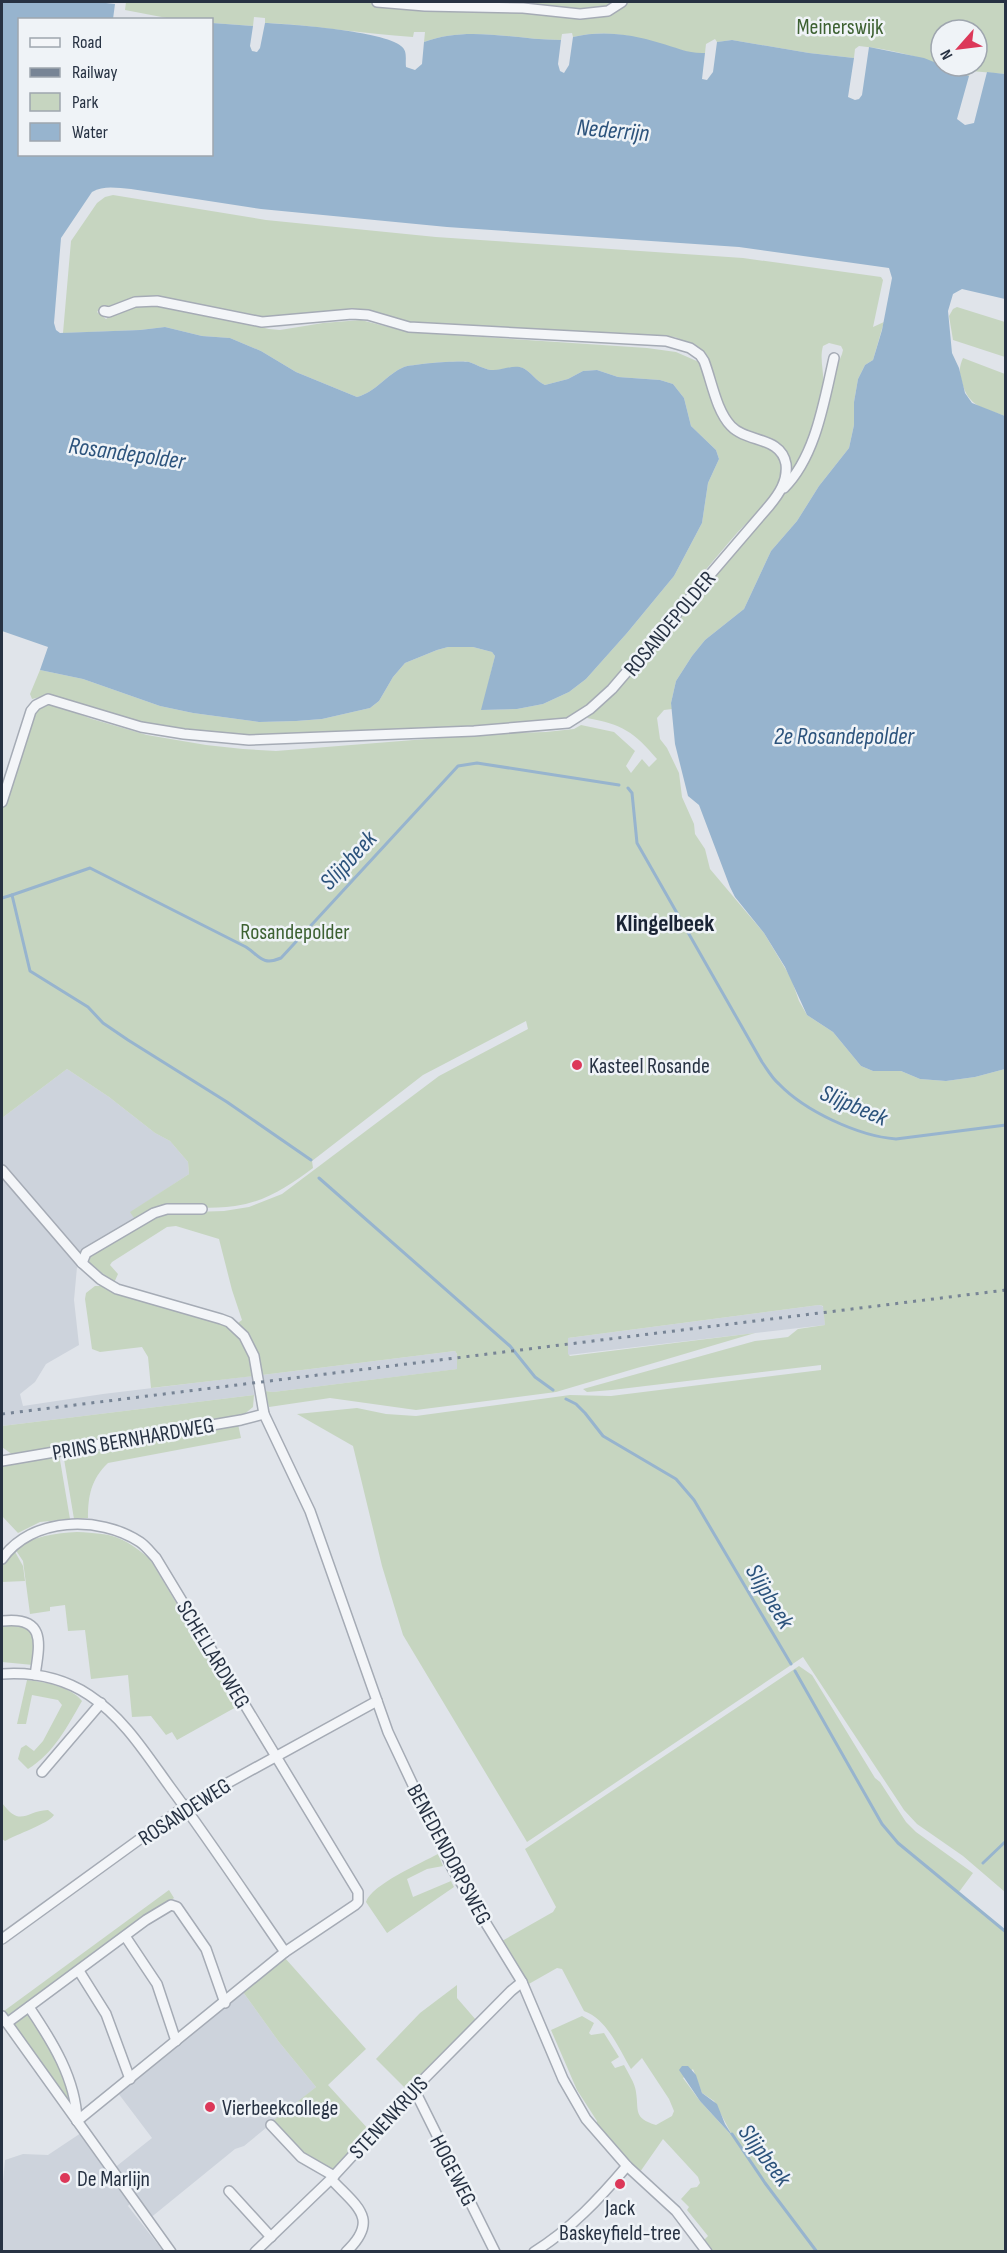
<svg xmlns="http://www.w3.org/2000/svg" width="1007" height="2253" viewBox="0 0 1007 2253" font-family="'Sofia Sans Condensed',sans-serif">
  <rect width="100%" height="100%" fill="#e0e4ea"/>
  <!-- built -->
  <g fill="#cdd3dc">
    <path d="M 67,1069 L 109,1097 L 155,1133 L 170,1141 L 188,1162 L 189,1174 L 131,1212 L 136,1221 L 83,1252 L 77,1267 L 74,1300 L 79,1345 L 46,1364 L 35,1382 L 20,1394 L 23,1406 L 103,1394 L 252,1376 L 254,1395 L 2,1426 L 2,1118 Z"/>
    <path d="M 819,1305 L 824,1307 L 825,1325 L 568,1355 L 568,1338 Z"/>
    <path d="M 455,1351 L 457,1354 L 458,1369 L 273,1392 L 265,1391 L 262,1375 Z"/>
    <path d="M 243,1992 L 279,2042 L 316,2087 L 244,2146 L 235,2149 L 149,2219 L 113,2169 L 152,2138 L 118,2093 Z"/>
    <path d="M 81,2133 L 112,2179 L 117,2182 L 131,2202 L 128,2206 L 163,2251 L 2,2252 L 2,2194 L 5,2160 L 23,2154 L 48,2155 Z"/>
  </g>
  <!-- green -->
  <g fill="#c6d5c0" fill-rule="evenodd">
    <path d="M 126,2 L 1005,2 L 1005,74 L 971,71 L 969,76 L 945,66 L 977,66 L 977,30 L 941,30 L 941,65 C 915,55 887,49 859,46 L 855,49 L 854,58 L 809,53 L 732,40 L 717,42 L 715,39 L 706,44 L 705,53 L 696,54 C 652,44 621,26 573,37 L 572,33 L 562,34 L 561,40 C 514,40 469,25 424,42 L 425,32 L 414,32 L 413,37 C 363,34 314,25 265,23 L 265,18 L 254,17 L 253,26 L 212,23 L 212,20 L 172,19 L 125,10 Z"/>
    <path d="M 113,195 L 266,220 L 436,237 L 743,258 L 881,277 L 883,280 L 873,327 L 884,322 L 873,360 L 865,365 L 858,379 L 854,402 L 854,425 L 849,448 L 819,486 L 797,521 L 771,551 L 744,609 L 705,640 L 692,656 L 676,681 L 671,703 L 672,709 L 664,710 L 657,718 L 660,739 L 667,748 L 679,773 L 682,797 L 694,824 L 695,834 L 705,849 L 710,869 L 764,933 L 791,978 L 799,1001 L 807,1015 L 833,1032 L 861,1066 L 873,1071 L 901,1071 L 920,1079 L 946,1081 L 975,1077 L 1005,1069 L 1005,1892 L 963,1856 L 917,1824 L 904,1810 L 803,1657 L 527,1842 L 403,1635 L 382,1566 L 353,1446 L 297,1414 L 357,1408 L 386,1414 L 416,1416 L 570,1395 L 611,1396 L 821,1370 L 821,1365 L 612,1390 L 587,1392 L 583,1389 L 755,1341 L 788,1337 L 798,1329 L 825,1325 L 823,1306 L 819,1305 L 568,1338 L 568,1354 L 570,1356 L 755,1333 L 556,1392 L 416,1410 L 330,1398 L 269,1407 L 265,1391 L 273,1392 L 457,1369 L 457,1354 L 455,1351 L 262,1375 L 254,1345 L 238,1323 L 242,1320 L 232,1290 L 219,1239 L 176,1226 L 167,1227 L 112,1262 L 110,1265 L 118,1274 L 114,1283 L 89,1262 L 90,1256 L 155,1215 L 162,1213 L 224,1211 L 249,1207 L 282,1194 L 439,1076 L 528,1029 L 526,1021 L 423,1075 L 312,1161 L 313,1168 C 289,1186 265,1202 235,1206 C 200,1211 167,1201 136,1221 L 130,1212 L 189,1174 L 188,1162 L 170,1141 L 155,1133 L 109,1097 L 67,1069 L 2,1118 L 2,806 L 32,711 L 38,704 L 49,703 L 92,719 L 147,735 L 206,745 L 243,749 L 276,751 L 489,734 L 546,732 L 574,729 L 581,725 L 614,732 L 635,751 L 626,766 L 631,773 L 642,759 L 649,767 L 657,759 C 634,732 622,724 587,718 L 606,702 L 794,480 C 818,440 824,396 842,354 L 843,350 L 841,346 L 829,343 L 823,346 C 819,360 825,374 823,388 C 820,421 805,459 785,484 C 788,474 792,464 786,453 C 776,436 745,436 731,421 C 724,414 722,405 719,396 C 712,365 706,350 675,337 L 416,323 L 397,321 L 365,310 L 340,311 L 276,320 L 248,319 L 198,307 L 142,297 L 104,310 L 99,310 L 97,312 L 106,319 L 113,314 L 144,303 L 182,309 L 269,329 L 280,330 L 323,323 L 361,320 L 408,332 L 647,348 L 676,352 L 699,362 C 711,383 712,411 729,429 C 744,444 780,439 784,464 C 785,471 781,480 778,486 C 766,508 745,522 730,541 C 683,596 638,651 591,705 L 565,721 L 538,725 L 262,737 L 174,730 L 114,716 L 49,695 L 32,699 L 30,694 L 40,670 L 83,679 L 160,706 L 193,713 L 259,722 L 296,721 L 322,719 L 370,708 L 379,701 L 393,677 L 405,663 L 437,650 L 448,647 L 473,647 L 492,652 L 495,656 L 482,710 L 517,709 L 543,704 L 569,692 L 586,679 L 627,633 L 674,576 L 702,523 L 708,483 L 719,459 L 716,450 L 691,426 L 684,398 L 673,384 L 660,380 L 618,377 L 597,370 L 583,371 L 568,379 L 545,385 C 536,381 531,372 523,368 C 513,365 501,371 491,370 C 483,369 476,364 469,362 C 460,360 412,364 404,367 C 387,374 376,392 357,397 L 296,372 L 261,351 L 230,338 L 202,336 L 165,327 L 140,330 L 63,333 L 71,241 L 97,203 L 105,197 Z"/>
    <path d="M 957,307 L 1005,322 L 1005,357 L 953,340 L 949,316 L 953,309 Z"/>
    <path d="M 963,358 L 1005,374 L 1005,416 C 984,408 968,407 962,382 C 959,372 959,367 963,358 Z"/>
    <path d="M 95,1286 L 102,1286 L 124,1296 L 220,1323 C 242,1333 250,1353 254,1376 L 151,1388 L 148,1357 L 142,1347 L 100,1352 L 92,1349 L 85,1299 L 86,1293 Z"/>
    <path d="M 254,1395 L 253,1407 L 242,1416 L 13,1455 L 2,1447 L 2,1426 Z"/>
    <path d="M 238,1424 L 241,1438 L 108,1463 C 91,1479 88,1496 88,1518 L 74,1519 L 63,1453 Z"/>
    <path d="M 59,1454 L 70,1519 L 40,1522 L 18,1533 L 2,1516 L 2,1464 Z"/>
    <path d="M 77,1532 C 113,1534 121,1535 150,1559 L 238,1706 L 177,1740 L 172,1732 L 166,1735 L 151,1716 L 132,1717 L 128,1675 L 91,1679 L 85,1630 L 68,1631 L 65,1605 L 50,1607 L 50,1611 L 30,1614 L 23,1561 L 15,1549 C 33,1536 56,1533 77,1532 Z"/>
    <path d="M 14,1550 L 23,1566 L 25,1581 L 2,1582 L 2,1566 Z"/>
    <path d="M 16,1622 L 31,1630 L 36,1641 L 33,1665 L 2,1662 L 2,1624 Z"/>
    <path d="M 799,1666 L 812,1675 L 875,1778 L 880,1782 L 906,1822 L 916,1832 L 973,1873 L 959,1892 L 1005,1932 L 1005,2251 L 712,2251 L 704,2240 L 708,2236 L 687,2210 L 689,2207 L 681,2199 L 691,2188 L 697,2187 L 700,2183 L 698,2177 L 663,2139 L 640,2172 L 614,2147 L 596,2125 L 597,2121 L 577,2090 L 551,2030 L 582,2016 L 594,2023 L 589,2033 L 591,2035 L 604,2033 L 619,2057 L 611,2062 L 615,2068 L 624,2065 C 628,2073 635,2083 636,2092 C 639,2111 633,2118 656,2125 L 672,2116 L 674,2111 L 669,2099 L 642,2058 L 631,2069 C 619,2049 607,2019 584,2011 L 562,1969 L 557,1968 L 527,1985 L 502,1941 L 553,1912 L 556,1907 L 525,1849 ZM 693,2069 L 702,2093 L 714,2101 L 733,2137 L 700,2101 L 683,2078 Z"/>
    <path d="M 27,1680 C 45,1682 70,1686 82,1701 C 67,1727 54,1753 28,1769 L 18,1759 L 21,1748 L 26,1745 L 34,1751 L 43,1741 L 62,1705 L 58,1700 L 32,1695 L 26,1724 L 17,1724 Z"/>
    <path d="M 2,1803 C 21,1828 25,1811 48,1810 L 54,1815 C 48,1824 17,1834 5,1841 L 2,1839 Z"/>
    <path d="M 438,1854 L 443,1866 L 427,1869 L 407,1879 L 413,1897 L 451,1881 L 454,1887 L 387,1933 L 366,1902 C 371,1885 421,1863 438,1854 Z"/>
    <path d="M 169,1890 L 174,1898 L 7,2016 L 4,2011 Z"/>
    <path d="M 285,1958 L 366,2049 L 328,2085 L 370,2131 L 333,2170 L 304,2155 L 273,2121 L 316,2087 L 279,2042 L 243,1992 Z"/>
    <path d="M 457,1985 L 457,1998 L 476,2020 L 408,2091 L 376,2059 L 420,2013 Z"/>
    <path d="M 28,2014 L 31,2015 L 56,2054 L 72,2100 L 69,2102 L 12,2024 Z"/>
  </g>
  <!-- water -->
  <g fill="#97b4ce">
    <path d="M 2,2 L 97,2 L 115,4 L 113,19 L 20,20 L 20,154 L 212,154 L 212,23 L 253,26 L 250,46 L 252,51 L 257,52 L 260,48 L 265,23 C 290,24 384,31 401,46 C 408,51 405,59 406,67 L 415,70 L 422,64 L 424,42 C 469,25 514,40 561,40 L 558,64 L 560,71 L 564,73 L 569,65 L 573,37 C 602,30 631,34 660,43 C 675,47 689,54 705,53 L 702,79 L 707,80 L 713,72 L 717,42 L 732,40 L 809,53 L 854,58 L 848,97 L 855,100 L 859,99 L 862,95 L 869,47 L 924,58 L 969,76 L 957,119 L 965,125 L 974,123 L 987,72 L 1005,74 L 1005,299 L 962,289 L 953,294 L 948,311 L 952,353 L 959,368 L 965,393 L 972,403 L 1005,416 L 1005,1069 L 975,1077 L 946,1081 L 920,1079 L 901,1071 L 873,1071 L 861,1066 L 833,1032 L 807,1015 L 785,967 L 764,933 L 735,897 L 730,887 L 699,805 L 688,796 L 675,744 L 671,703 L 676,681 L 692,656 L 705,640 L 744,609 L 771,551 L 797,521 L 819,486 L 849,448 L 854,425 L 854,402 L 858,379 L 865,365 L 873,360 L 882,330 L 892,278 L 889,268 L 739,247 L 447,227 L 261,209 L 131,189 C 117,188 104,185 92,192 L 61,238 L 54,323 L 56,330 L 60,333 L 140,330 L 165,327 L 202,336 L 230,338 L 261,351 L 296,372 L 357,397 C 376,392 387,374 404,367 C 412,364 460,360 469,362 C 476,364 483,369 491,370 C 501,371 513,364 523,368 C 531,372 536,381 545,385 L 568,379 L 583,371 L 597,370 L 618,377 L 660,380 L 673,384 L 684,398 L 691,426 L 716,450 L 719,459 L 708,483 L 702,523 L 674,576 L 627,633 L 586,679 L 569,692 L 543,704 L 517,709 L 481,710 L 495,656 L 492,652 L 473,647 L 448,647 L 437,650 L 405,663 L 393,677 L 379,701 L 370,708 L 322,719 L 296,721 L 259,722 L 193,713 L 160,706 L 83,679 L 40,670 L 48,647 L 2,631 Z"/>
    <path d="M 682,2066 L 688,2066 L 696,2075 L 702,2093 L 717,2104 L 725,2124 L 734,2138 L 700,2101 L 679,2070 Z"/>
  </g>
  <g fill="none" stroke-linecap="round" stroke-linejoin="round">
    <!-- stream -->
    <g stroke="#97b4ce" stroke-width="3">
      <path d="M 628,788 L 632,793 L 637,843 L 762,1062 C 767,1069 772,1078 779,1084 C 805,1111 858,1136 896,1139 L 1006,1125"/>
      <path d="M 12,895 L 90,868 L 246,947 C 260,956 262,966 281,958 L 458,766 L 477,763 L 619,785"/>
      <path d="M 2,898 L 12,895 L 30,971 L 88,1007 L 103,1023 L 128,1040 L 227,1102 L 311,1160"/>
      <path d="M 319,1178 L 510,1346 L 535,1377 L 553,1390"/>
      <path d="M 566,1399 L 576,1404 L 585,1413 L 603,1436 L 676,1479 L 694,1500 L 791,1664"/>
      <path d="M 795,1671 L 882,1824 L 898,1843 L 1006,1932"/>
      <path d="M 983,1863 L 1006,1841"/>
      <path d="M 732,2134 L 765,2183 L 817,2252"/>
    </g>
    <defs>
      <g id="minor">
        <path d="M 377,2 L 425,6 L 523,8 L 580,14 L 608,11 L 622,2"/>
        <path d="M 784,488 C 816,456 824,401 834,358"/>
        <path d="M 2,802 L 31,711 L 36,705 L 48,699 L 141,727 L 184,734 L 249,740 L 474,731 L 568,723 L 590,709 L 612,689 L 769,506 C 779,494 788,481 786,464 C 781,436 747,443 731,426 C 716,410 712,382 704,361 L 700,355 L 690,348 L 666,341 L 409,327 L 368,315 L 352,314 L 262,322 L 157,301 L 135,302 L 109,312 L 104,311"/>
        <path d="M 2,1170 L 82,1263 L 100,1279 L 117,1289 L 221,1319 L 229,1322 L 244,1336 L 254,1356 L 264,1414 L 310,1511 L 388,1732 L 452,1868 L 522,1982 L 563,2079 L 586,2119 L 627,2166 L 676,2211 L 707,2252"/>
        <path d="M 82,1263 L 86,1253 L 154,1213 L 167,1209 L 202,1209"/>
        <path d="M 2,1461 L 241,1420 L 264,1414"/>
        <path d="M 2,1559 C 31,1517 99,1515 140,1542 C 146,1546 151,1553 156,1558 L 358,1892 L 358,1902 L 355,1905 L 285,1952 L 77,2121"/>
        <path d="M 2,1621 C 46,1616 40,1643 35,1675"/>
        <path d="M 2,1674 C 32,1672 63,1678 89,1695 C 124,1718 146,1754 170,1787 C 210,1841 247,1897 285,1952"/>
        <path d="M 42,1772 L 101,1703"/>
        <path d="M 125,1936 L 157,1984 L 176,2041"/>
        <path d="M 2,1939 L 184,1807 L 377,1701"/>
        <path d="M 79,1971 L 106,2014 L 130,2079"/>
        <path d="M 29,2007 C 52,2041 76,2079 77,2121"/>
        <path d="M 2,2016 L 171,2252"/>
        <path d="M 7,2023 L 146,1920 L 171,1905 L 177,1907 L 206,1949 L 225,2003"/>
        <path d="M 414,2089 L 495,2252"/>
        <path d="M 271,2125 L 301,2157 L 334,2176"/>
        <path d="M 331,2179 C 356,2206 381,2219 346,2252"/>
        <path d="M 229,2191 L 271,2237"/>
        <path d="M 255,2252 L 331,2179 L 414,2089 L 511,1991 L 522,1982"/>
        <path d="M 534,2252 C 571,2229 599,2199 627,2166"/>
      </g>
    </defs>
    <!-- minor casing -->
    <use href="#minor" stroke="#a5abb5" stroke-width="12"/>
    <!-- minor -->
    <use href="#minor" stroke="#f3f5f8" stroke-width="9"/>
    <!-- rail -->
    <path stroke="#778495" stroke-width="3" stroke-dasharray="3 6" stroke-linecap="butt" d="M 2,1414 L 1006,1290"/>
  </g>
  <!-- markers -->
  <g fill="#dc3859" stroke="#eff3f7" stroke-width="2">
    <circle cx="577" cy="1065" r="6"/>
    <circle cx="210" cy="2107" r="6"/>
    <circle cx="65" cy="2178" r="6"/>
    <circle cx="620" cy="2184" r="6"/>
  </g>
  <g text-anchor="middle" stroke-width="5" stroke-linejoin="round" paint-order="stroke">
    <!-- park labels -->
    <g font-size="22" fill="#3d6132" stroke="#eff3f7">
      <text x="840" y="34">Meinerswijk</text>
      <text x="295" y="939">Rosandepolder</text>
    </g>
    <!-- street labels -->
    <g font-size="22" fill="#273243" stroke="#eff3f7">
      <text transform="translate(669 623) rotate(-50)" y="8">ROSANDEPOLDER</text>
      <text transform="translate(133 1438) rotate(-10)" y="8">PRINS BERNHARDWEG</text>
      <text transform="translate(214 1654) rotate(59)" y="8">SCHELLARDWEG</text>
      <text transform="translate(184 1811) rotate(-33)" y="8">ROSANDEWEG</text>
      <text transform="translate(450 1854) rotate(62)" y="8">BENEDENDORPSWEG</text>
      <text transform="translate(388 2117) rotate(-47)" y="8">STENENKRUIS</text>
      <text transform="translate(454 2170) rotate(63)" y="8">HOGEWEG</text>
    </g>
    <!-- poi labels -->
    <g font-size="22" fill="#273243" stroke="#eff3f7" text-anchor="start">
      <text x="589" y="1073">Kasteel Rosande</text>
      <text x="222" y="2115">Vierbeekcollege</text>
      <text x="77" y="2186">De Marlijn</text>
      <text x="620" y="2215" text-anchor="middle">Jack<tspan x="620" dy="25">Baskeyfield-tree</tspan></text>
    </g>
    <!-- water labels -->
    <g font-size="24" font-style="italic" fill="#2c537c" stroke="#eff3f7">
      <text transform="translate(613 130) rotate(5)" y="8">Nederrijn</text>
      <text transform="translate(127 453) rotate(8)" y="8">Rosandepolder</text>
      <text x="844" y="744">2e Rosandepolder</text>
      <text transform="translate(348 860) rotate(-47)" y="8">Slijpbeek</text>
      <text transform="translate(854 1105) rotate(23)" y="8">Slijpbeek</text>
      <text transform="translate(770 1596) rotate(59)" y="8">Slijpbeek</text>
      <text transform="translate(765 2155) rotate(53)" y="8">Slijpbeek</text>
    </g>
    <!-- neighbourhood labels -->
    <g font-size="24" font-weight="bold" fill="#192334" stroke="#eff3f7">
      <text x="665" y="931">Klingelbeek</text>
    </g>
  </g>
  <!-- border -->
  <rect width="1007" height="2253" fill="none" stroke="#273243" stroke-width="6"/>
  <!-- legend -->
  <rect x="18" y="18" width="195" height="138" fill="#eff3f7" stroke="#9fa6af" stroke-width="1.5"/>
  <rect x="30" y="38" width="30" height="9" fill="#f3f5f8" stroke="#9fa6af" stroke-width="1.5"/>
  <text x="72" y="48" font-size="18" fill="#273243">Road</text>
  <rect x="30" y="68" width="30" height="9" fill="#778495" stroke="#9fa6af" stroke-width="1.5"/>
  <text x="72" y="78" font-size="18" fill="#273243">Railway</text>
  <rect x="30" y="93" width="30" height="18" fill="#c6d5c0" stroke="#9fa6af" stroke-width="1.5"/>
  <text x="72" y="108" font-size="18" fill="#273243">Park</text>
  <rect x="30" y="123" width="30" height="18" fill="#97b4ce" stroke="#9fa6af" stroke-width="1.5"/>
  <text x="72" y="138" font-size="18" fill="#273243">Water</text>
  <!-- north arrow -->
  <g transform="translate(959 48) rotate(242)"><circle r="28" fill="#eff3f7" stroke="#9fa6af" stroke-width="1.5"/>
  <path d="M0-4.5L10 22L0 15L-10 22Z" fill="#dc3859"/>
  <text y="-9" font-size="16" font-weight="bold" text-anchor="middle" fill="#273243">N</text>
  </g>
</svg>
